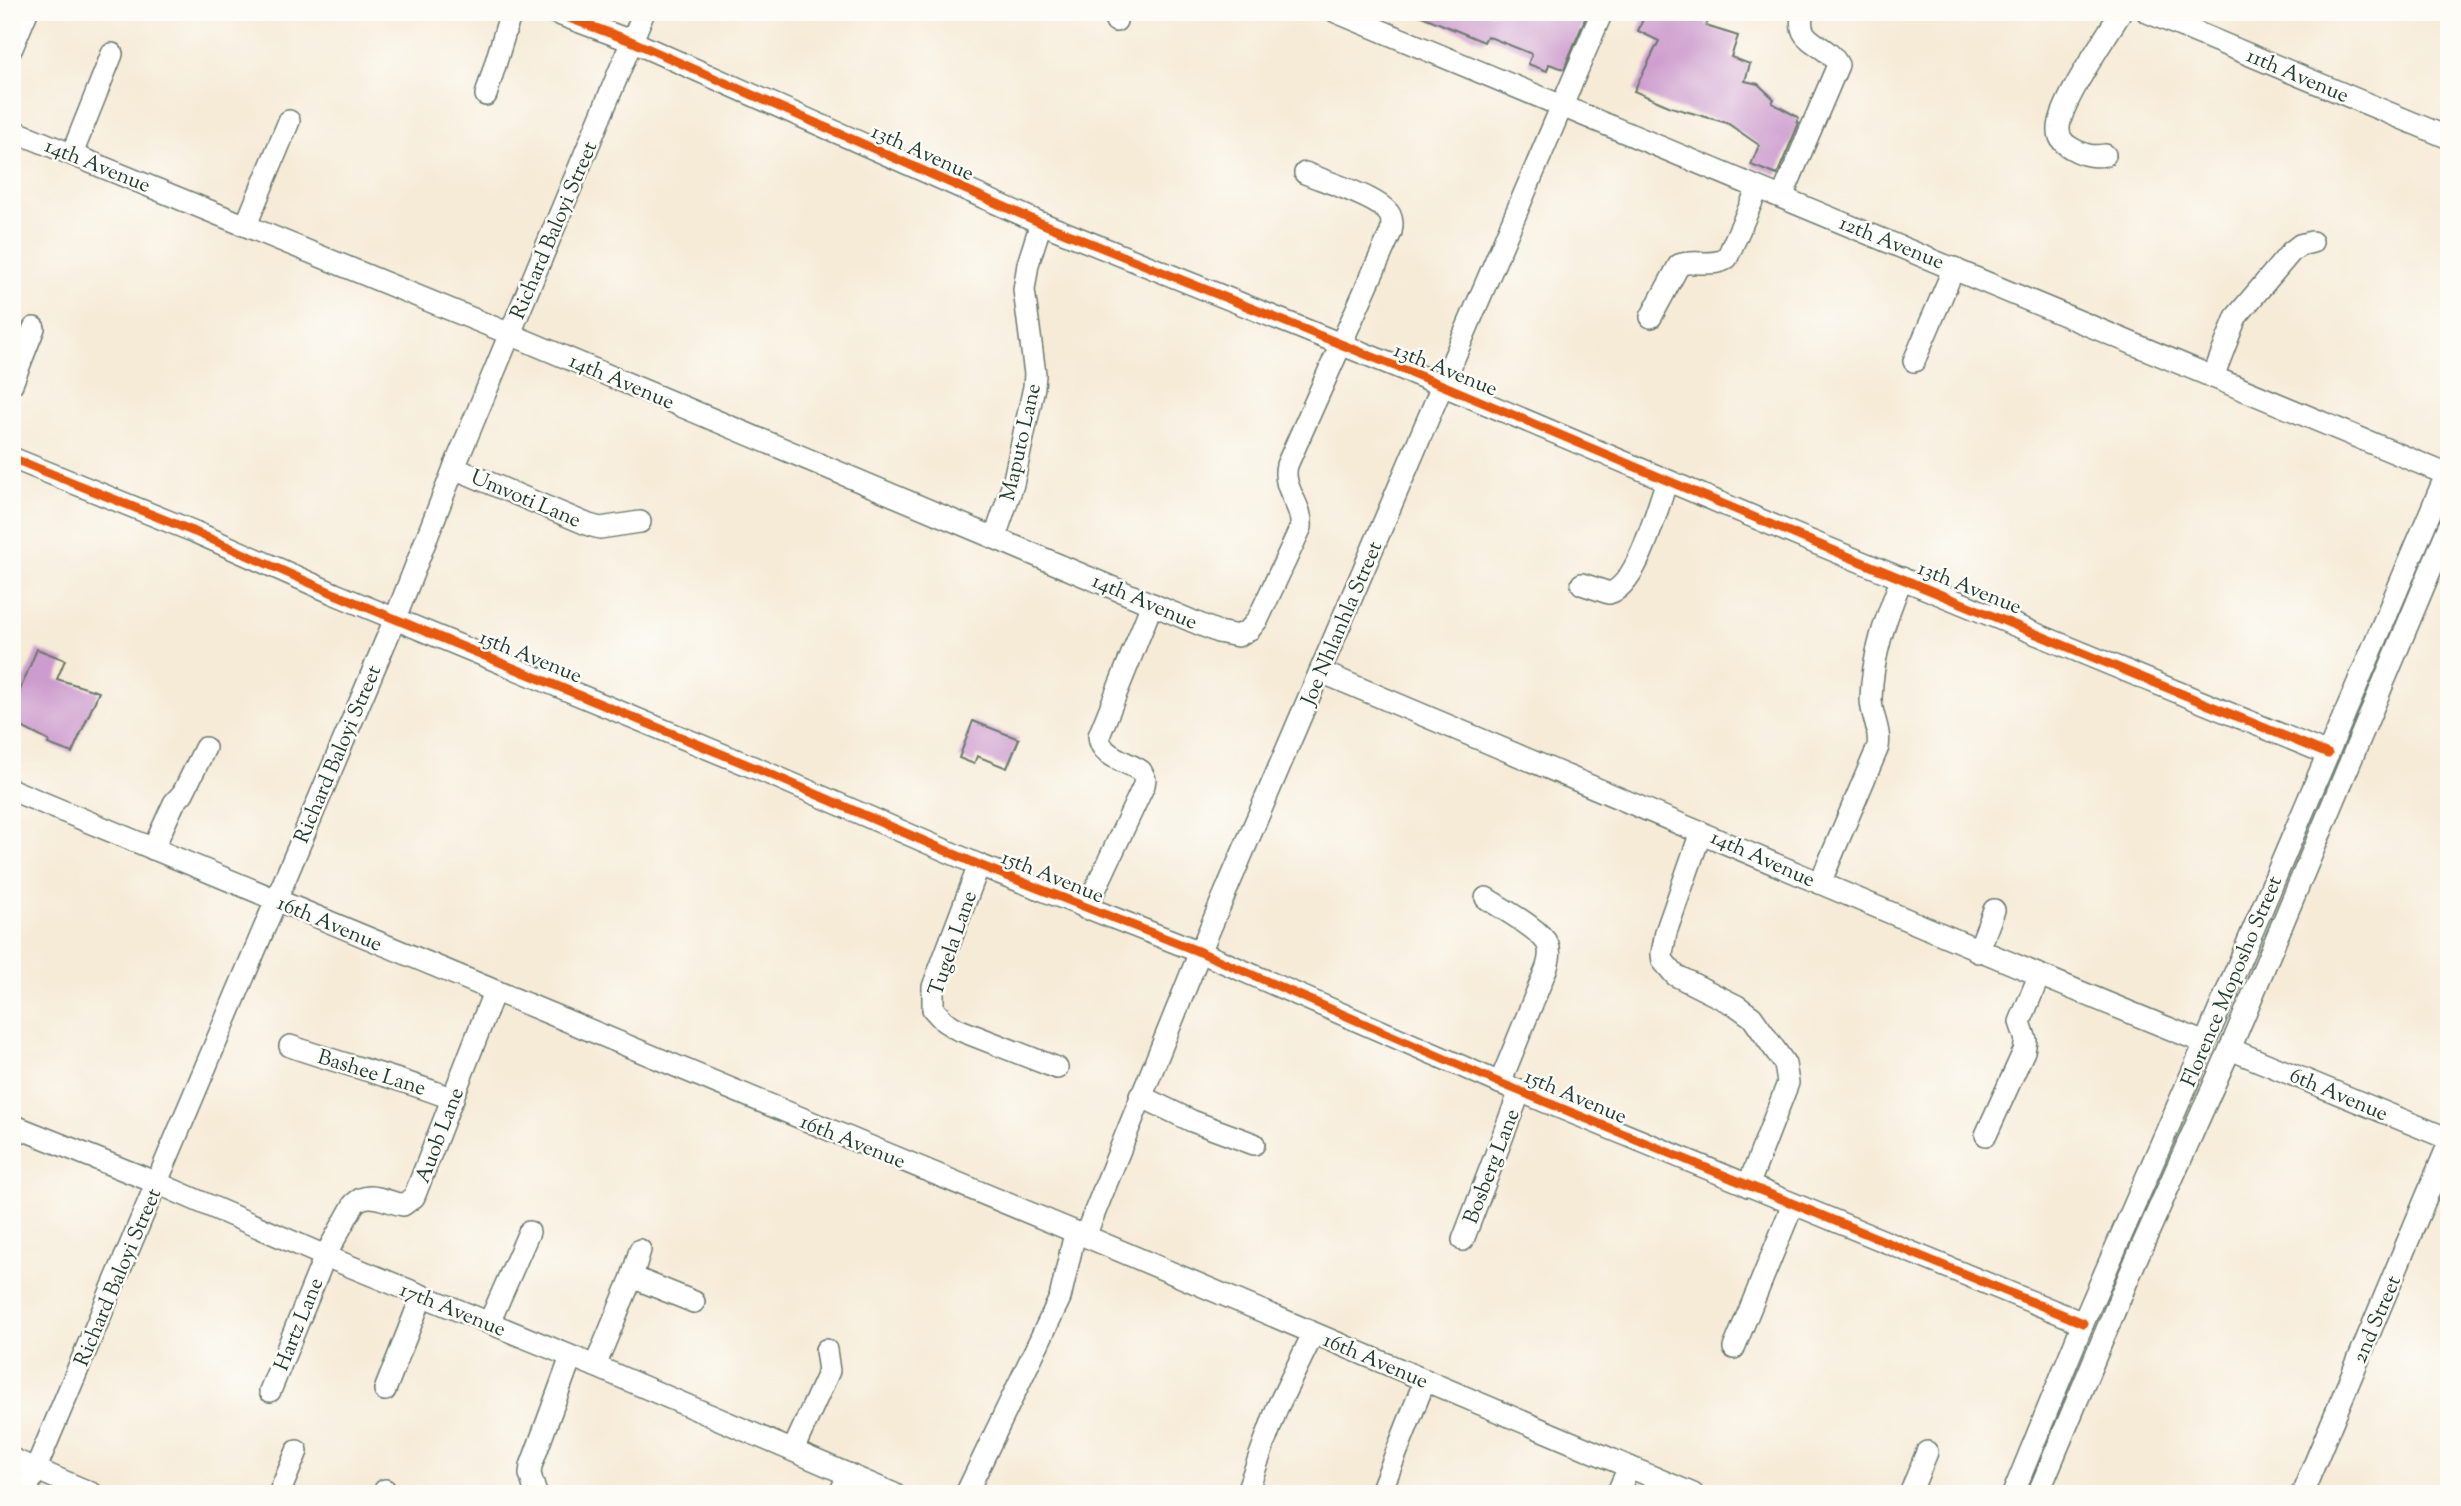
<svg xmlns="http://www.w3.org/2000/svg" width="2461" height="1506" viewBox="0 0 2461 1506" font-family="'Sorts Mill Goudy',serif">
  <rect width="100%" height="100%" fill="#fdfcf7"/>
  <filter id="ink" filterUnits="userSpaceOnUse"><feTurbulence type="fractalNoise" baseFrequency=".0143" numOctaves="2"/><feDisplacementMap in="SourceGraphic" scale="14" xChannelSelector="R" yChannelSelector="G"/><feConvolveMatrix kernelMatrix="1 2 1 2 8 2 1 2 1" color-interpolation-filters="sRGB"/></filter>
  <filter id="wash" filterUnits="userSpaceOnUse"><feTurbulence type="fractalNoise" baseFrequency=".00686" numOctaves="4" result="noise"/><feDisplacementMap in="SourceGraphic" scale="28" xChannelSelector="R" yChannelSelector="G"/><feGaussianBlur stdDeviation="1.57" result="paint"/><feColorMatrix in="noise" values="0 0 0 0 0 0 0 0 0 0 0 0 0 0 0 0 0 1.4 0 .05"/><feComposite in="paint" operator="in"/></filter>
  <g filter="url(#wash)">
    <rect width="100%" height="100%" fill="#f6ebd7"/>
    <g id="blocks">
      <!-- building -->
      <g fill="#cd9cce">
        <path d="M 1412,12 L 1588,12 L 1564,69 L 1549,64 L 1547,71 L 1528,64 L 1532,54 L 1487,36 L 1484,42 Z"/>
        <path d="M 1646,12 L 1692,12 L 1708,21 L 1706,26 L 1738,36 L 1731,57 L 1750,64 L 1745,81 L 1758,84 L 1774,99 L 1772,103 L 1798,117 L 1797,122 L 1799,123 L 1777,175 L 1751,165 L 1759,145 L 1727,123 L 1671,107 L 1634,91 L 1659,41 L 1638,31 Z"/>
        <path d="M 37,649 L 65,660 L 57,679 L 99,692 L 72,753 L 48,744 L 49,741 L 12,722 L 12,709 Z"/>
        <path d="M 973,721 L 1019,739 L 1007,768 L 977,756 L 974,764 L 959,758 Z"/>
      </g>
    </g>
  </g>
  <g filter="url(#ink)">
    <use href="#blocks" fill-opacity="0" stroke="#6a7a6d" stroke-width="2"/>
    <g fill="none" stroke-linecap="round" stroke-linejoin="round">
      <defs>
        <g id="minor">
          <path d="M 553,12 L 631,41 L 1041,223 L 1442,385 L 1808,540 L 2328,754"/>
          <path d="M 1112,12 L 1116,21"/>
          <path d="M 1336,12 L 2446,474"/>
          <path d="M 2147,12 L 2449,138"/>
          <path d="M 12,48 L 27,12"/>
          <path d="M 486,95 L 511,12"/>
          <path d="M 12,130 L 510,334 L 1218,632 L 1238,636 L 1250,629 L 1258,619 L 1301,527 C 1303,504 1281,489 1287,465 L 1391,232 C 1392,226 1393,221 1390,215 C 1381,198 1324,181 1305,173"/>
          <path d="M 72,154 L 112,54"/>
          <path d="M 2105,155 C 2092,157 2084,155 2073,149 C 2065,145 2058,139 2059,128 C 2060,103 2106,37 2121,12"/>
          <path d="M 1782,197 L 1838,65 C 1826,41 1794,45 1803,12"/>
          <path d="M 246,225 L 289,121"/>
          <path d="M 1651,317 L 1679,265 C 1694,259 1714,268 1727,258 L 1758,188"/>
          <path d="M 1914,361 L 1954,268"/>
          <path d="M 2213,377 L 2236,317 L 2291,252 L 2300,245 L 2312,242"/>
          <path d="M 12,384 L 34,328"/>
          <path d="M 12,458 L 195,532 L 335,594 L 765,772 L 979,865 L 1200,952 L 1500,1083 L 2083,1323"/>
          <path d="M 454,468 L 589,525 L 600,528 L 640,522"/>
          <path d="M 995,537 L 1013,484 L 1034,387 L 1035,374 L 1024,290 L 1028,264 L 1041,223"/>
          <path d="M 1582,584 L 1609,593 C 1638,586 1657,507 1667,481"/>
          <path d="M 1321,672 C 1616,796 1909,923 2205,1043"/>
          <path d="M 12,790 L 1085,1236 L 1693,1494"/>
          <path d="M 1701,832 L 1666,932 L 1662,954 L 1663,961 L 1675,975 L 1737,1006 L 1752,1017 L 1785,1064 L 1788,1083 L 1748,1186"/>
          <path d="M 153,849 L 174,803 L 183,793 L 205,748"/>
          <path d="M 979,865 L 933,987 L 933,1009 L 944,1021 L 957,1029 L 1057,1068"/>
          <path d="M 1820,883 L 1878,747 C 1881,729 1871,716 1871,699 C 1872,656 1886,617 1902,578"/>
          <path d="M 1486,898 C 1501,908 1541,929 1548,945 C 1551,953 1549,960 1547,967 L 1500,1083"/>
          <path d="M 1086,909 L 1144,785 L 1145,779 L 1141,771 C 1127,761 1100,757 1099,736 L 1152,604"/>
          <path d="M 1978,952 L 1994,910"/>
          <path d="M 290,1046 C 344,1065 400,1078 453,1099"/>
          <path d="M 2230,1049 L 2449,1139"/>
          <path d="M 1140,1096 L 1192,1121 L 1254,1144"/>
          <path d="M 12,1125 L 157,1183 L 325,1256 L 595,1366 L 894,1494"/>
          <path d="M 1986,1135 L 2024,1051 L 2026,1040 L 2020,1022 L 2039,976"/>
          <path d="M 1085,1236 L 1200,952 L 1602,12"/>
          <path d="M 1463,1240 L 1520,1091"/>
          <path d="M 632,1277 L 694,1302"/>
          <path d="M 489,1323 L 529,1232"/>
          <path d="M 1734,1348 L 1793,1204"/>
          <path d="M 595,1366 L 632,1277 L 640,1250"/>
          <path d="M 385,1390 L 422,1296"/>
          <path d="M 270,1391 L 325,1256 L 354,1204 C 368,1189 386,1202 403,1205 L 414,1197 L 494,992"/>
          <path d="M 793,1450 L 829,1371 L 826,1350"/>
          <path d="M 12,1459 L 93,1494"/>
          <path d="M 25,1494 L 395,619 L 454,468 L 644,12"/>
          <path d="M 279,1494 L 297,1451"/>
          <path d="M 384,1494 L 385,1490"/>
          <path d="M 536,1494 L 530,1474 L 531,1466 L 571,1357"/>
          <path d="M 840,1494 L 848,1474"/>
          <path d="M 966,1494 L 1060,1298 L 1075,1233"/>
          <path d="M 1246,1494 L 1277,1408 L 1313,1334"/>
          <path d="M 1380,1494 L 1425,1380"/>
          <path d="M 1617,1494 L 1629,1467"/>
          <path d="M 1910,1494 L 1927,1452"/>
          <path d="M 2013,1494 L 2083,1323 L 2205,1043 L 2449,468"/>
          <path d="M 2038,1494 L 2135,1262 L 2230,1049 L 2449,526"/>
          <path d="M 2302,1494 L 2449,1143"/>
        </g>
      </defs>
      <!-- minor casing -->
      <use href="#minor" stroke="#6a7a6d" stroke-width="24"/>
      <!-- minor -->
      <use href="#minor" stroke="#fff" stroke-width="21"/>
      <defs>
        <g id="cycleway">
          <path d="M 553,12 L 631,41 L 1041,223 L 1442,385 L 1808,540 L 2328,754"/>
          <path d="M 12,458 L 195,532 L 335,594 L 765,772 L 979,865 L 1200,952 L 1500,1083 L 2083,1323"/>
        </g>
      </defs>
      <!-- cycleway casing -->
      <use href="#cycleway" stroke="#fdfcf7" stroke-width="13"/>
      <!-- cycleway -->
      <use href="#cycleway" stroke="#e8590c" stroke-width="9"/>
    </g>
  </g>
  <g text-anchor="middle" stroke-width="5" stroke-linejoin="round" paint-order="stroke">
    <!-- street labels -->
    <g font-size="21" fill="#1f3d34" stroke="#fdfcf7">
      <text transform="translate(2298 75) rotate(23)" y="7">11th Avenue</text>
      <text transform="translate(923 152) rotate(24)" y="7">13th Avenue</text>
      <text transform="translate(98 165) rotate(22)" y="7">14th Avenue</text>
      <text transform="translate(553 230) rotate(-67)" y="7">Richard Baloyi Street</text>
      <text transform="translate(1892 242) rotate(22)" y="7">12th Avenue</text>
      <text transform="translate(1446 369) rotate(22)" y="7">13th Avenue</text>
      <text transform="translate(622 381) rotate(23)" y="7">14th Avenue</text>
      <text transform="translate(1020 442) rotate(-77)" y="7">Maputo Lane</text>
      <text transform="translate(526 498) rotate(23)" y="7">Umvoti Lane</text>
      <text transform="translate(1970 587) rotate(22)" y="7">13th Avenue</text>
      <text transform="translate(1145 601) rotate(23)" y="7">14th Avenue</text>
      <text transform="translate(1341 623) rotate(-67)" y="7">Joe Nhlanhla Street</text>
      <text transform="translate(531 656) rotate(22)" y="7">15th Avenue</text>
      <text transform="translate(337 754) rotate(-67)" y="7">Richard Baloyi Street</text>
      <text transform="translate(1763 858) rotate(24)" y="7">14th Avenue</text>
      <text transform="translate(1053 876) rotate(22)" y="7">15th Avenue</text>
      <text transform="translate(330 923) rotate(23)" y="7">16th Avenue</text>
      <text transform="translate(952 943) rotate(-71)" y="7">Tugela Lane</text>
      <text transform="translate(2231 981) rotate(-67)" y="7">Florence Moposho Street</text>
      <text transform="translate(372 1072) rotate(17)" y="7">Bashee Lane</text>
      <text transform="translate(2339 1094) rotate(23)" y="7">6th Avenue</text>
      <text transform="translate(1576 1096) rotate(23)" y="7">15th Avenue</text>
      <text transform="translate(439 1135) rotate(-69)" y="7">Auob Lane</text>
      <text transform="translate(853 1141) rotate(22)" y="7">16th Avenue</text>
      <text transform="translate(1491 1166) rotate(-69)" y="7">Bosberg Lane</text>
      <text transform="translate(117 1277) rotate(-67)" y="7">Richard Baloyi Street</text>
      <text transform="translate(453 1309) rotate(22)" y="7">17th Avenue</text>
      <text transform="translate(2376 1319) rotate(-67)" y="7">2nd Street</text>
      <text transform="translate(298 1324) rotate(-68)" y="7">Hartz Lane</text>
      <text transform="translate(1376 1360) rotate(23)" y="7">16th Avenue</text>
    </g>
  </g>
  <!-- margin -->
  <rect width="2461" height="1506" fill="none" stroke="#fdfcf7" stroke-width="42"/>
</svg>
